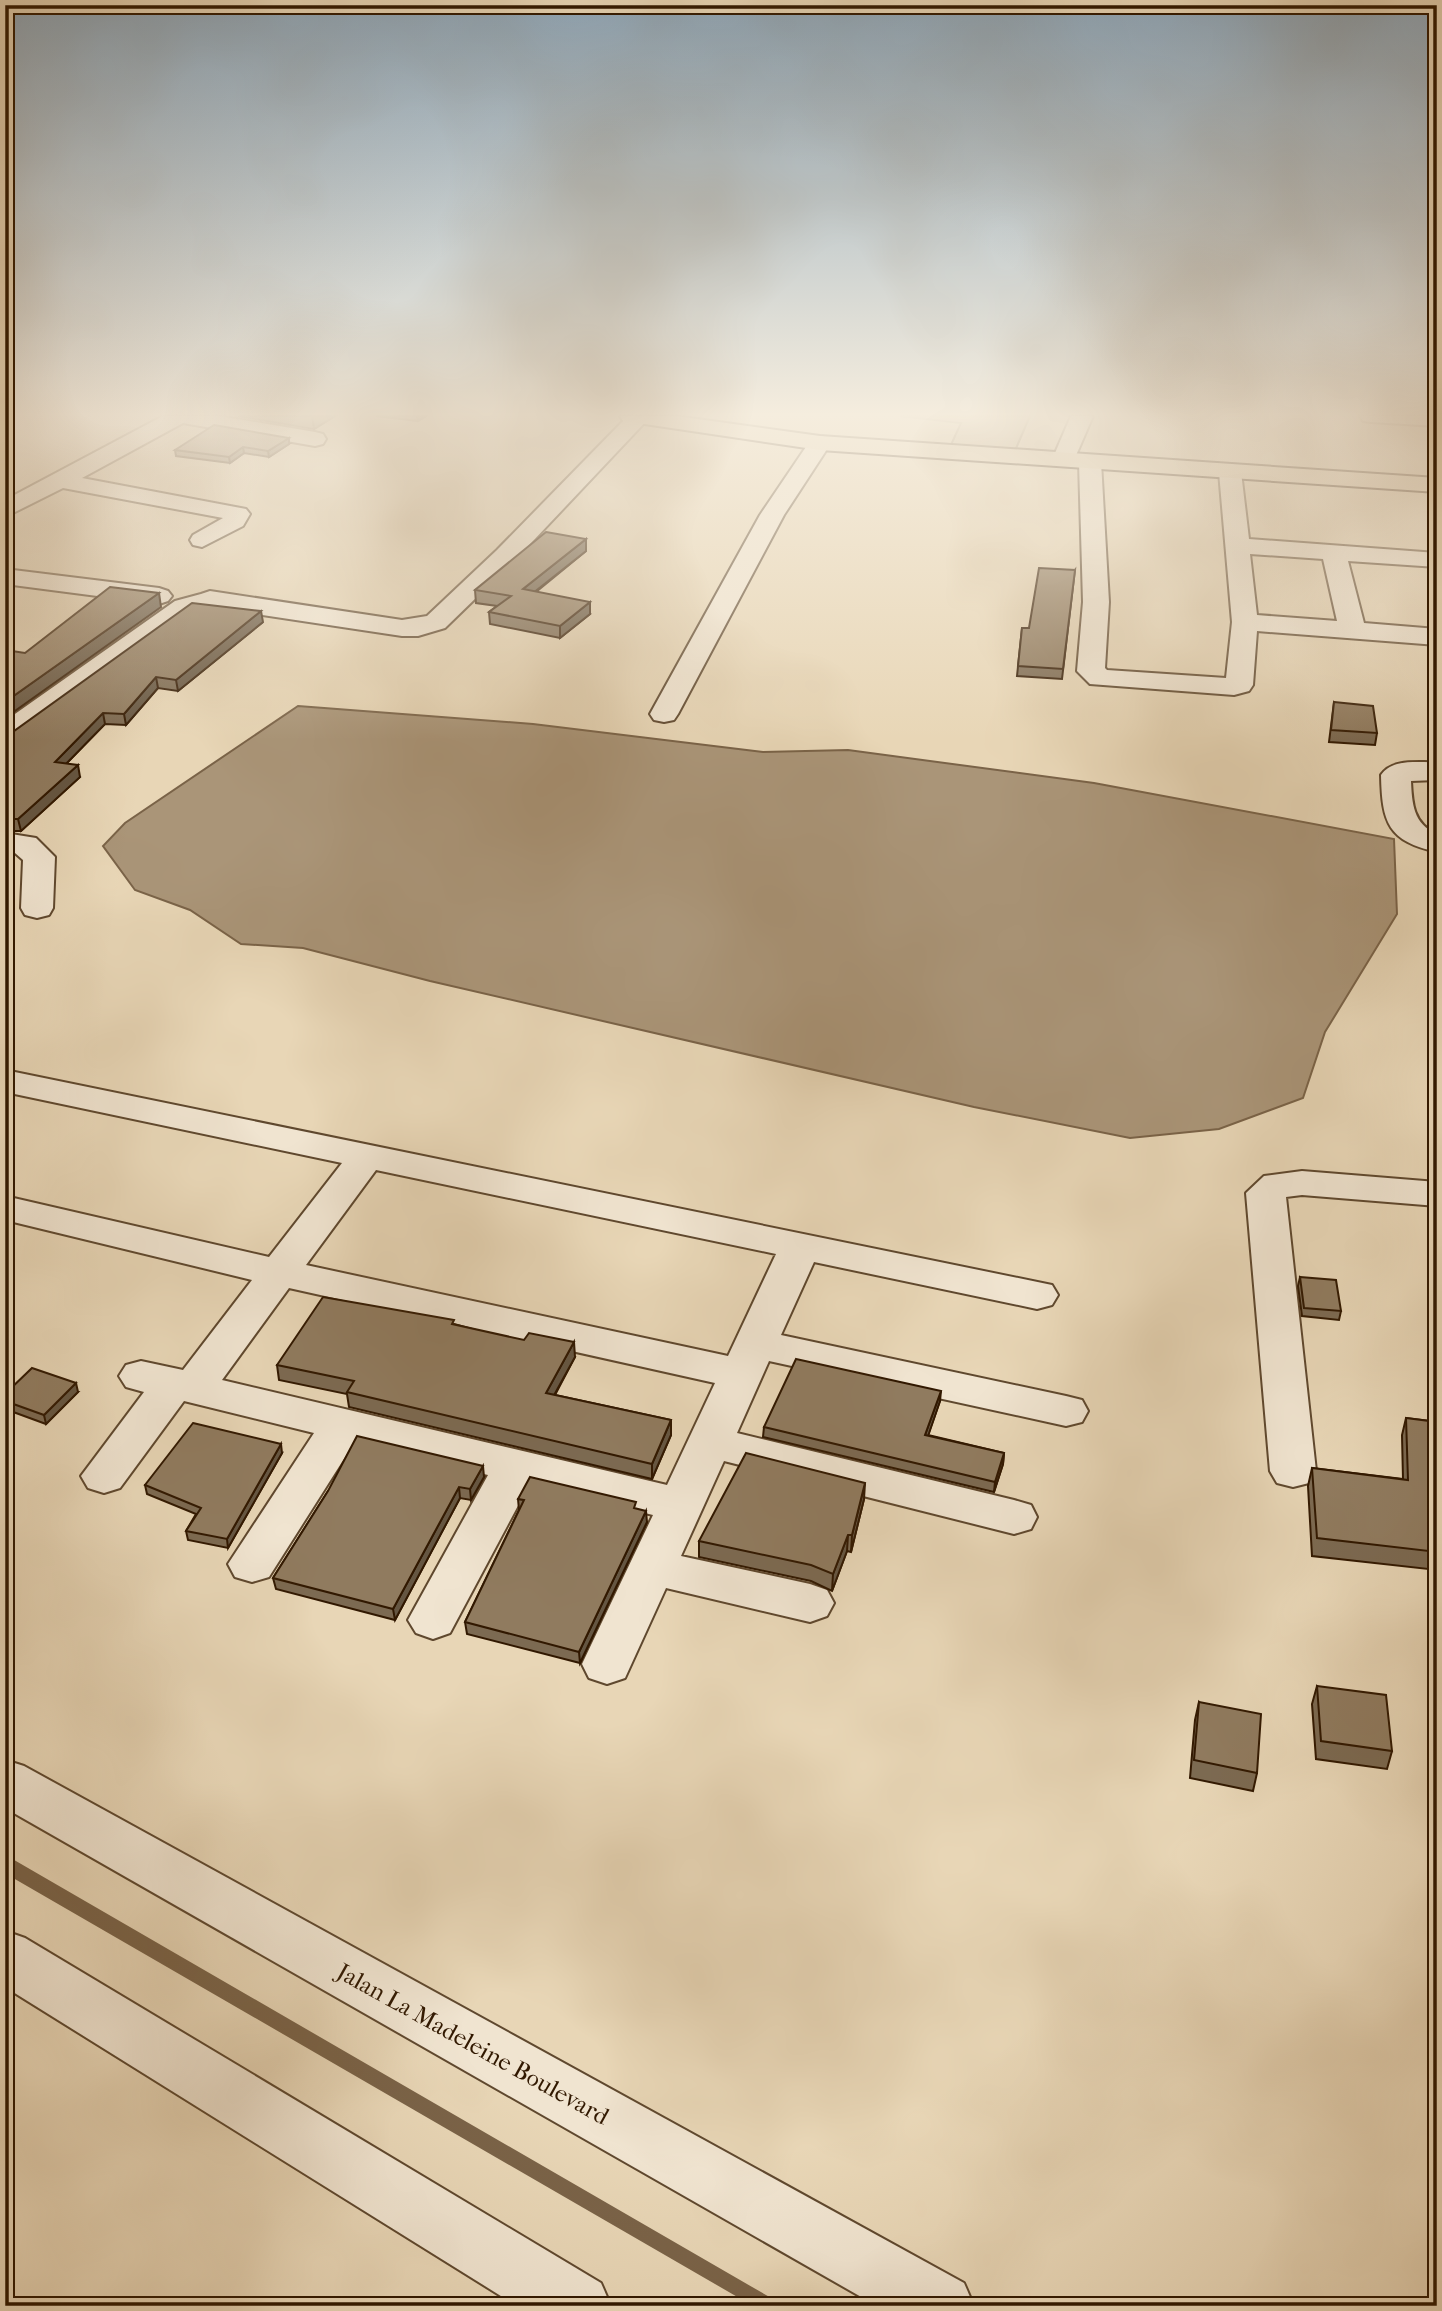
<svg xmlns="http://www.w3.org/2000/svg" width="1442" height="2311" viewBox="0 0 1442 2311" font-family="'IM FELL French Canon',serif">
  <rect width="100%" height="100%" fill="#e8d6b6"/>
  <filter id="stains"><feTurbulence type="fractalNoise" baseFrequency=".00286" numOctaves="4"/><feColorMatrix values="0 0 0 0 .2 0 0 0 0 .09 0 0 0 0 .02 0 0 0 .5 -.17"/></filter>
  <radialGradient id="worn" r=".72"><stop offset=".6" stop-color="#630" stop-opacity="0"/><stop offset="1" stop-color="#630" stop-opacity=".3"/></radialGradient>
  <!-- green -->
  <path fill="#c9b697" stroke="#7d674c" stroke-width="2" d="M 900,416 L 1030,416 L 1014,453 L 950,447 L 961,423 Z"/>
  <!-- water -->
  <path fill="#aa9578" stroke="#7a6348" stroke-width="2" d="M 298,706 L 533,724 L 763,752 L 848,750 L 1094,783 L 1394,839 L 1397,914 L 1325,1032 L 1303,1098 L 1219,1129 L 1130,1138 L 974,1107 L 430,981 L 303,948 L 241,944 L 190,910 L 135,890 L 103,846 L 125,823 Z"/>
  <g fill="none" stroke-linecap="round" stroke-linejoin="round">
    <!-- stream -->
    <path stroke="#7a6348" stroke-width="16" d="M 5,1864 L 769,2306"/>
    <defs>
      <g id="minor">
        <path d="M 163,416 L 219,416 L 315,432 L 323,434 L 326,439 L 323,444 L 315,446 L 183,423 L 82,478 L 246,509 L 250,514 L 243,526 L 202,547 L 193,545 L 190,540 L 193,535 L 223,518 L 63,488 L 5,517 L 5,500 Z"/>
        <path d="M 628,416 L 650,417 L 515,560 L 445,628 L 418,636 L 402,636 L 210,607 L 193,611 L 15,740 L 5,743 L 5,721 L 175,601 L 201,594 L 210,591 L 402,620 L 427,616 L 497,550 Z"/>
        <path d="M 1071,416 L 1093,416 L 1074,460 L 1071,465 L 1055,465 L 1052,460 Z"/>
        <path d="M 1360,416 L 1437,416 L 1437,426 L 1371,422 L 1363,421 Z"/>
        <path d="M 820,436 L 828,438 L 831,443 L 784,515 L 678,714 L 674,720 L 664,722 L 654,720 L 650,714 L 760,515 L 812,438 Z"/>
        <path d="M 1090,455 L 1098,457 L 1101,462 L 1109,602 L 1105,668 L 1107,670 L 1226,678 L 1232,622 L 1219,472 L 1222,467 L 1238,467 L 1241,472 L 1249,539 L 1437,553 L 1437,567 L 1348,561 L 1364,623 L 1437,629 L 1437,645 L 1257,631 L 1253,685 L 1249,691 L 1234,695 L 1090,684 L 1077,671 L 1083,602 L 1079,462 L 1082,457 ZM 1250,554 L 1323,559 L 1337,621 L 1257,615 Z"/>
        <path d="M 5,569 L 159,588 L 168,591 L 172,596 L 168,601 L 159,604 L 5,584 Z"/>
        <path d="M 1437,762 L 1437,780 L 1411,781 C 1412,803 1413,824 1437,834 L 1437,852 C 1388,841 1382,823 1381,775 C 1393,758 1418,763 1437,762 Z"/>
        <path d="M 5,833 L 36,838 L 55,857 L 53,908 L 49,915 L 37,918 L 25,915 L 21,908 L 23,860 L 15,853 L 5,851 Z"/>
        <path d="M 5,1070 L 1052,1285 L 1058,1295 L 1052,1305 L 1037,1309 L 814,1262 L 781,1335 L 1066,1396 L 1082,1400 L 1088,1411 L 1082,1422 L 1066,1426 L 769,1361 L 737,1433 L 1014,1500 L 1031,1505 L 1037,1517 L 1031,1529 L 1014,1534 L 724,1461 L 681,1556 L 810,1584 L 827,1590 L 834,1603 L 827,1616 L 810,1622 L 666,1588 L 625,1678 L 607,1684 L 589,1678 L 582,1664 L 653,1515 L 529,1485 L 450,1633 L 433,1639 L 416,1633 L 408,1620 L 488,1475 L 354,1443 L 269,1577 L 252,1582 L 235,1577 L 228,1564 L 314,1433 L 184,1401 L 120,1488 L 104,1493 L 88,1488 L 81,1476 L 144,1392 L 126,1387 L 119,1376 L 126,1365 L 141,1361 L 183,1370 L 252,1280 L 5,1220 L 5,1196 L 269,1257 L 342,1163 L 5,1092 ZM 376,1170 L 776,1254 L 728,1356 L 306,1265 ZM 289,1288 L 715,1383 L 667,1485 L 222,1380 Z"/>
        <path d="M 1302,1171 L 1437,1182 L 1437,1206 L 1302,1195 L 1286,1197 L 1316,1471 L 1309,1483 L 1293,1487 L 1277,1483 L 1270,1471 L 1246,1193 L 1264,1176 Z"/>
      </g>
      <g id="tertiary">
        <path d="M 5,1760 L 24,1766 L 964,2283 L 974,2306 L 877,2306 L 5,1808 Z"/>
        <path d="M 5,1931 L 25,1938 L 601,2283 L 611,2306 L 517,2306 L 5,1987 Z"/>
      </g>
      <path id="primary" d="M 620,416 L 676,416 L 820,436 L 1437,478 L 1437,492 L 820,450 L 631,422 L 623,421 Z"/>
    </defs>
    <!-- minor casing -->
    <use href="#minor" stroke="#5f482e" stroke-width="4"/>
    <!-- tertiary casing -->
    <use href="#tertiary" stroke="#5f482e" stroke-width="4"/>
    <!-- primary casing -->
    <use href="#primary" stroke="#311800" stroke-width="4"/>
    <!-- minor -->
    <use href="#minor" fill="#f0e4d0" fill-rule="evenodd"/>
    <!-- tertiary -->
    <use href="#tertiary" fill="#f0e4d0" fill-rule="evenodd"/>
    <!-- primary -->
    <use href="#primary" fill="#e8d6b6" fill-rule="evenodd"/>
  </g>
  <!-- wall -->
  <g fill="#7c6a52" stroke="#311800" stroke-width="2">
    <path d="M 238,416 L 335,416 L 314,429 Z"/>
    <path d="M 376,416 L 426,416 L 418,421 Z"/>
    <path d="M 289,444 L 269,457 L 244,453 L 230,463 L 176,456 L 175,450 Z"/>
    <path d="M 586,539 L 586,551 L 536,592 L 590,614 L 560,638 L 490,624 L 489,612 L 497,606 L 476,603 L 475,590 Z"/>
    <path d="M 1075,570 L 1062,679 L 1017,676 L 1022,628 L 1029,628 Z"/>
    <path d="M 263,622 L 178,691 L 158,688 L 126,725 L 105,724 L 66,764 L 80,777 L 21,831 L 5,831 L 5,734 L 14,731 Z"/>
    <path d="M 1334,702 L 1377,733 L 1375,745 L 1329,742 Z"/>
    <path d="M 1300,1277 L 1341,1311 L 1339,1320 L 1302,1316 L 1298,1286 Z"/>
    <path d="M 454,1324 L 575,1357 L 555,1395 L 671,1420 L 671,1435 L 652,1479 L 349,1407 L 347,1394 L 279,1380 L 277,1365 Z"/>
    <path d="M 78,1392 L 46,1424 L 5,1409 L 5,1394 Z"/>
    <path d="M 940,1401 L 928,1435 L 1004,1453 L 1003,1464 L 994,1492 L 763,1437 L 764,1427 Z"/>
    <path d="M 1406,1418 L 1437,1422 L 1437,1570 L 1312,1556 L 1308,1486 L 1312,1468 L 1403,1479 L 1402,1435 Z"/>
    <path d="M 282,1453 L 228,1548 L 188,1540 L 186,1531 L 196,1514 L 147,1494 L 145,1485 Z"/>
    <path d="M 484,1477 L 471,1500 L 460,1498 L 395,1620 L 276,1589 L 273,1578 L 328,1491 Z"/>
    <path d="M 518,1499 L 637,1509 L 647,1522 L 580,1663 L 467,1634 L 465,1622 L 519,1510 Z"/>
    <path d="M 864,1499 L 851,1552 L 847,1551 L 832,1591 L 811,1581 L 699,1557 L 699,1541 Z"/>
    <path d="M 1317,1686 L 1392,1751 L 1387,1769 L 1316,1759 L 1312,1704 Z"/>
    <path d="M 1199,1702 L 1257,1773 L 1253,1791 L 1190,1778 L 1195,1720 Z"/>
  </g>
  <!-- shaded-wall -->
  <g fill="#655642" stroke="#311800" stroke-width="2">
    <path d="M 312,416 L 335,416 L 314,429 Z"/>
    <path d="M 417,416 L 426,416 L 418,421 Z"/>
    <path d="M 289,438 L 289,444 L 269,457 L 268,451 Z"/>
    <path d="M 243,447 L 244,453 L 230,463 L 229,457 Z"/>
    <path d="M 586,539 L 586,551 L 523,601 L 523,589 Z"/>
    <path d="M 159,593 L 161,607 L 5,718 L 5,702 Z"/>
    <path d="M 590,602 L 590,614 L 560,638 L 560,626 Z"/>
    <path d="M 261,611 L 263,622 L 178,691 L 176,680 Z"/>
    <path d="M 156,677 L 158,688 L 126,725 L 124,714 Z"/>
    <path d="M 103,713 L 105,724 L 57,773 L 55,762 Z"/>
    <path d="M 78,765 L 80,777 L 21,831 L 18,819 Z"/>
    <path d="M 574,1342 L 575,1357 L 547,1408 L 546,1393 Z"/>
    <path d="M 76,1383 L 78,1392 L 46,1424 L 44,1415 Z"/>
    <path d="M 941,1391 L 940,1401 L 925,1445 L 925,1435 Z"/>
    <path d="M 671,1420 L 671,1435 L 652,1479 L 652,1464 Z"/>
    <path d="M 281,1444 L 282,1453 L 228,1548 L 227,1539 Z"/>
    <path d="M 1004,1453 L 1003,1464 L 994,1492 L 995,1482 Z"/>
    <path d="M 483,1466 L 484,1477 L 471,1500 L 470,1489 Z"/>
    <path d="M 865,1483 L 864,1499 L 851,1552 L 852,1535 Z"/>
    <path d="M 459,1487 L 460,1498 L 395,1620 L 393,1609 Z"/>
    <path d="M 646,1511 L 647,1522 L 580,1663 L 579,1652 Z"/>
    <path d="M 848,1535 L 847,1551 L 832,1591 L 833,1574 Z"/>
  </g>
  <!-- building -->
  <g fill="#907b5f" stroke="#311800" stroke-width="2">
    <path d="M 214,425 L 289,438 L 268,451 L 243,447 L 229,457 L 175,450 Z"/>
    <path d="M 546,532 L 586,539 L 523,589 L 590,602 L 560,626 L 489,612 L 511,596 L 475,590 Z"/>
    <path d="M 1039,568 L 1075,570 L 1063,669 L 1018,666 L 1022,628 L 1029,628 Z"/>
    <path d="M 110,587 L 159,593 L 5,702 L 5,650 L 25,653 Z"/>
    <path d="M 192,603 L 261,611 L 176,680 L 156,677 L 124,714 L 103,713 L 55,762 L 78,765 L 18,819 L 5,819 L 5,743 L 7,741 L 5,741 L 5,734 L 14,731 Z"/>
    <path d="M 1334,702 L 1373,706 L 1377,733 L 1331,730 Z"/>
    <path d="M 1300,1277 L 1336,1280 L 1341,1311 L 1304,1308 Z"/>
    <path d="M 323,1297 L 454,1320 L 452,1324 L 524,1340 L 529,1333 L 574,1342 L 546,1393 L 671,1420 L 652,1464 L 347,1392 L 354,1381 L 277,1365 Z"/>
    <path d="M 796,1359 L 941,1391 L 925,1435 L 1004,1453 L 995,1482 L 764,1427 Z"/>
    <path d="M 32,1368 L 76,1383 L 44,1415 L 5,1401 L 5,1394 Z"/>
    <path d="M 1406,1418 L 1437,1422 L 1437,1552 L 1317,1538 L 1312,1468 L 1408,1480 Z"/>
    <path d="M 193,1423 L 281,1444 L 227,1539 L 186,1531 L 201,1508 L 145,1485 Z"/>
    <path d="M 357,1436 L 483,1466 L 470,1489 L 459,1487 L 393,1609 L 273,1578 L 328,1491 Z"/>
    <path d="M 746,1453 L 865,1483 L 852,1535 L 848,1535 L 833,1574 L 811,1565 L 699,1541 Z"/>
    <path d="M 530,1477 L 636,1502 L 634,1508 L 646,1511 L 579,1652 L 465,1622 L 524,1500 L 518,1499 Z"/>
    <path d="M 1317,1686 L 1386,1695 L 1392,1751 L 1321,1741 Z"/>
    <path d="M 1199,1702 L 1261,1714 L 1257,1773 L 1194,1760 Z"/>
  </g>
  <!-- sky -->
  <linearGradient id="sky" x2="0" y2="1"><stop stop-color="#8fa8bb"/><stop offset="0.56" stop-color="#f5edde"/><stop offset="1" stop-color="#f5edde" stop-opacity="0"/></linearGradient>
  <rect width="1442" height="740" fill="url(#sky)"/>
  <g text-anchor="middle" stroke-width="5" stroke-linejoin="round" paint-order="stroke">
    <!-- near-street labels -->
    <g font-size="24" fill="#311800" stroke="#f0e4d0">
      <text transform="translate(473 2044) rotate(29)" y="8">Jalan La Madeleine Boulevard</text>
    </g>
  </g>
  <!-- margin -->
  <rect width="1442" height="2311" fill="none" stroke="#e8d6b6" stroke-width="28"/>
  <rect x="7" y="7" width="1428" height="2297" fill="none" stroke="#311800" stroke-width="3.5"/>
  <rect x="14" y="14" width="1414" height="2283" fill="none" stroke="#311800" stroke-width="2"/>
  <rect width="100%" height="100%" filter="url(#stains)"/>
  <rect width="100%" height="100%" fill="url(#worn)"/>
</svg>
